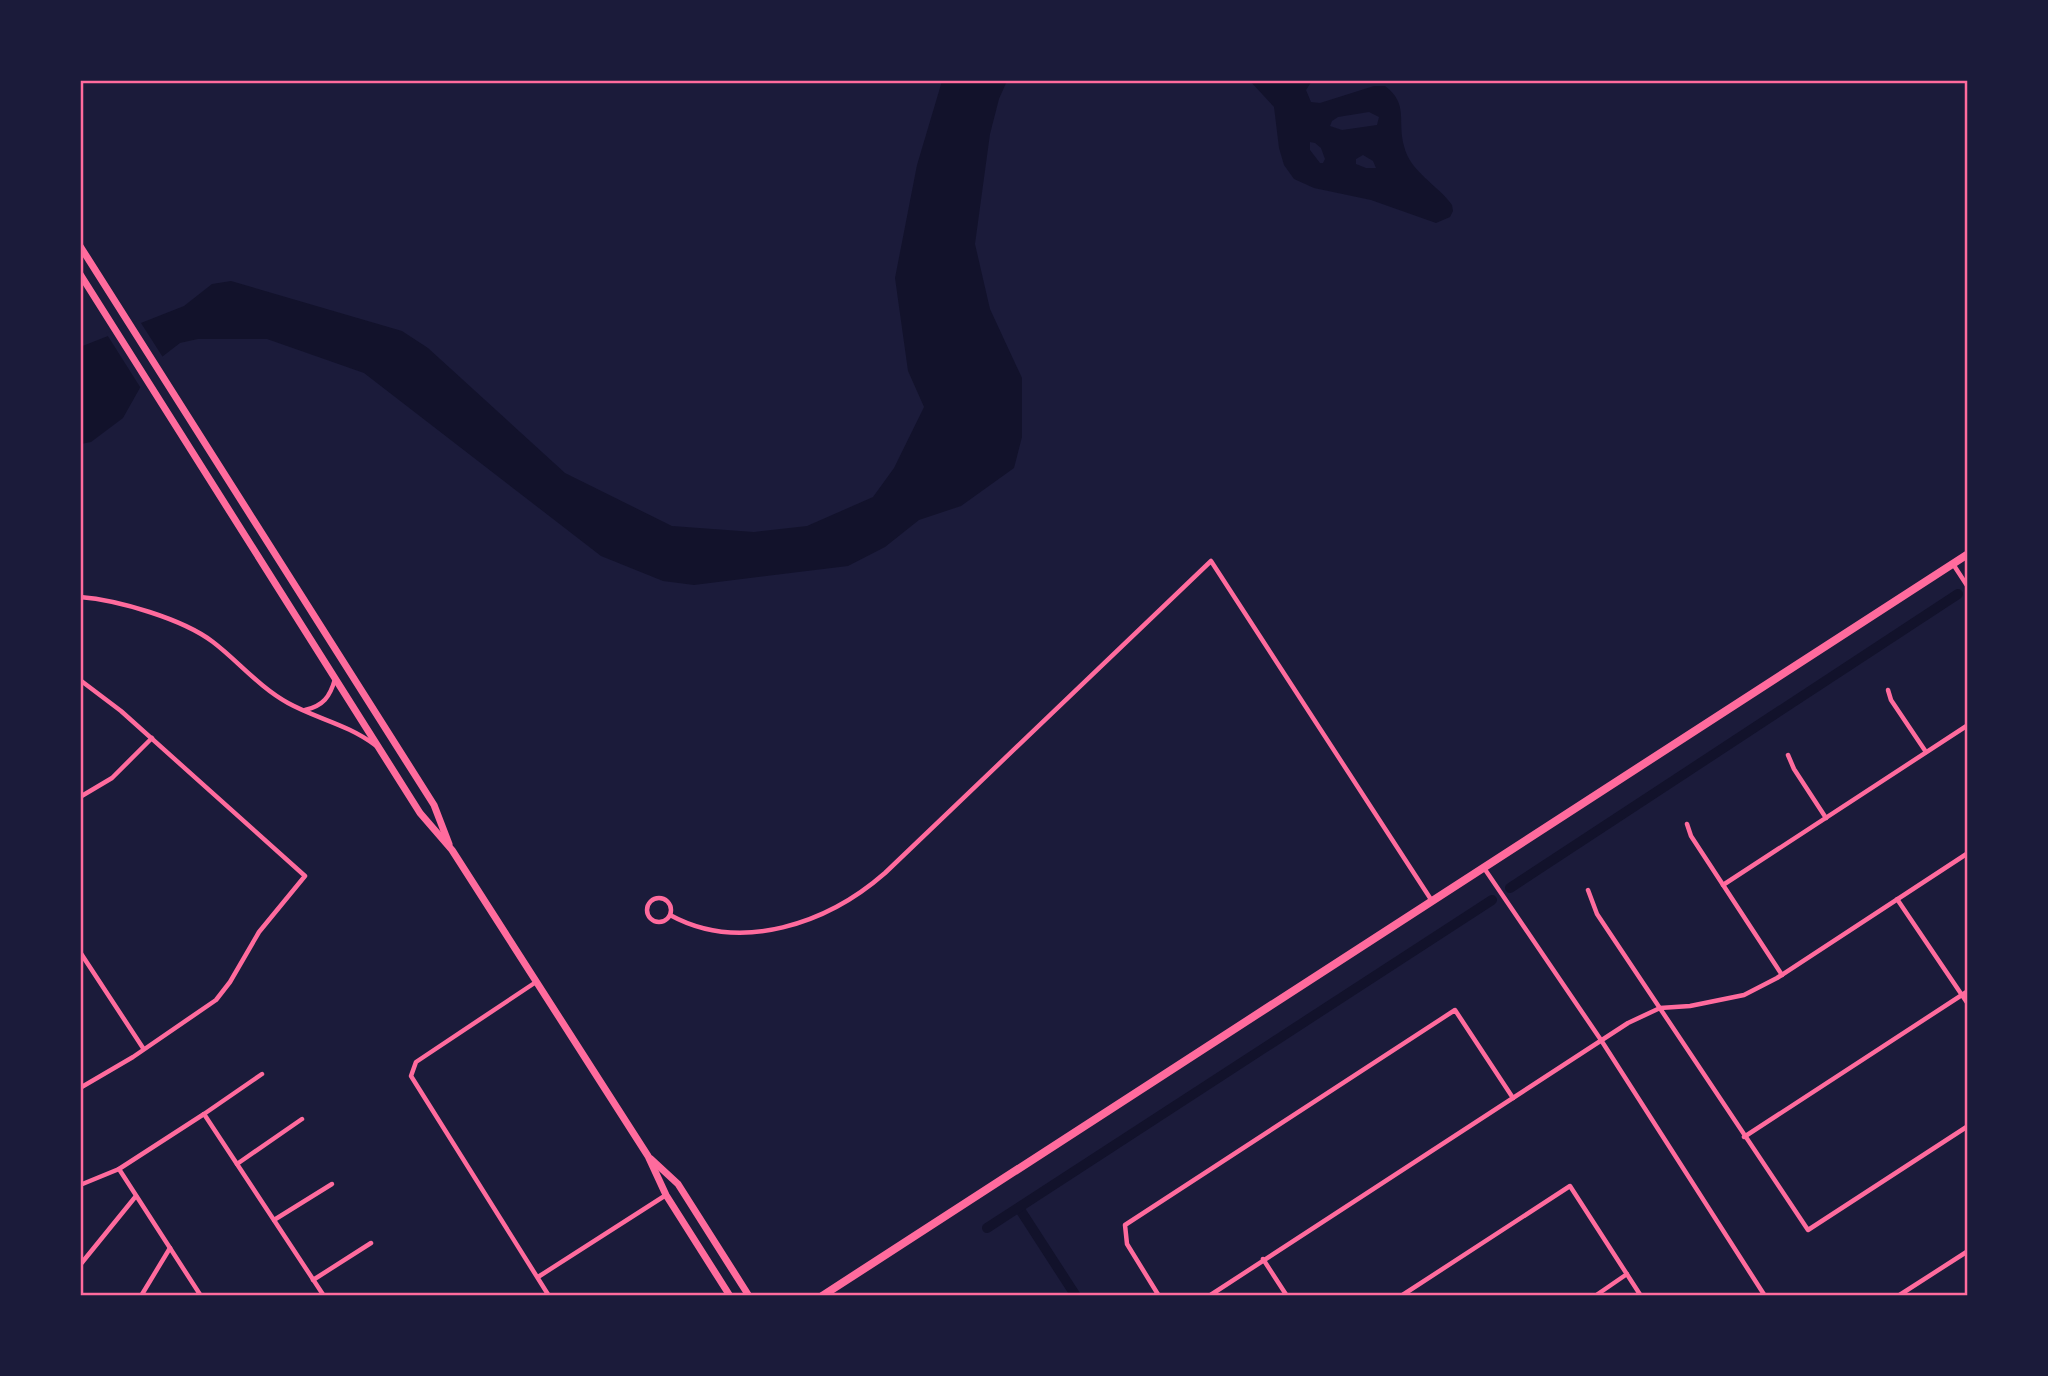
<svg xmlns="http://www.w3.org/2000/svg" width="2048" height="1376" viewBox="0 0 2048 1376" font-family="'PT Sans Narrow',sans-serif">
  <rect width="100%" height="100%" fill="#1b1b3a"/>
  <!-- water -->
  <g fill="#12122b" fill-rule="evenodd">
    <path d="M 942,81 L 1007,81 L 999,99 L 990,134 L 975,244 L 990,309 L 1022,378 L 1022,437 L 1014,468 L 961,506 L 919,520 L 885,547 L 848,566 L 694,585 L 663,581 L 601,556 L 364,373 L 267,339 L 198,339 L 180,343 L 154,363 L 123,418 L 91,442 L 81,444 L 80,347 L 184,306 L 212,284 L 231,281 L 402,331 L 428,348 L 565,473 L 672,526 L 754,532 L 807,526 L 873,497 L 894,468 L 924,407 L 908,371 L 895,278 L 917,165 Z"/>
    <path d="M 1250,81 L 1312,81 L 1306,90 L 1311,102 L 1320,103 L 1374,86 L 1385,86 C 1409,104 1397,121 1404,146 C 1410,172 1438,185 1452,205 L 1453,211 L 1450,217 L 1436,223 L 1371,200 L 1314,188 L 1294,179 L 1284,165 L 1279,148 L 1274,107 ZM 1369,112 L 1379,117 L 1377,125 L 1342,130 L 1330,126 L 1332,121 L 1338,117 ZM 1310,142 L 1315,143 L 1321,148 L 1325,159 L 1323,163 L 1320,163 L 1310,150 ZM 1363,155 L 1373,161 L 1376,168 L 1366,168 L 1356,164 L 1356,159 Z"/>
  </g>
  <!-- pier -->
  <path fill="#1b1b3a" d="M 139,320 L 164,359 L 156,365 L 142,390 L 106,333 Z"/>
  <g fill="none" stroke-linecap="round" stroke-linejoin="round">
    <!-- canal -->
    <g stroke="#12122b" stroke-width="10">
      <path d="M 1510,888 L 1958,594"/>
      <path d="M 1019,1208 L 1076,1296"/>
      <path d="M 987,1228 L 1492,900"/>
    </g>
    <!-- minor -->
    <g stroke="#ff6b9d" stroke-width="4.5">
      <path d="M 1953,564 L 1968,587"/>
      <path d="M 80,597 C 118,600 183,619 213,642 C 238,661 259,687 288,703 C 317,719 347,724 375,745"/>
      <path d="M 80,680 L 121,711 L 305,876 L 259,932 L 230,982 L 216,1000 L 133,1057 L 80,1088"/>
      <path d="M 1888,690 L 1891,700 L 1926,752"/>
      <path d="M 305,710 C 323,706 330,697 335,679"/>
      <path d="M 1788,755 L 1794,769 L 1826,818"/>
      <path d="M 80,797 L 112,778 L 152,738"/>
      <path d="M 1687,824 L 1691,836 L 1782,975"/>
      <path d="M 1484,868 L 1601,1040 L 1765,1296"/>
      <path d="M 1723,885 L 1968,725"/>
      <path d="M 1588,890 L 1597,914 L 1808,1230 L 1968,1126"/>
      <circle cx="659" cy="910" r="12"/>
      <path d="M 1897,899 L 1968,1004"/>
      <path d="M 670,915 C 741,954 828,923 885,873 L 1211,561 L 1432,901"/>
      <path d="M 80,952 L 143,1048"/>
      <path d="M 536,982 L 416,1062 L 411,1076 L 549,1296"/>
      <path d="M 204,1114 L 324,1296"/>
      <path d="M 1744,1137 L 1968,991"/>
      <path d="M 237,1164 L 302,1119"/>
      <path d="M 119,1169 L 201,1296"/>
      <path d="M 80,1185 L 119,1169 L 204,1114 L 262,1074"/>
      <path d="M 274,1220 L 332,1184"/>
      <path d="M 1263,1259 L 1287,1296"/>
      <path d="M 80,1265 L 136,1196"/>
      <path d="M 538,1277 L 666,1195"/>
      <path d="M 313,1280 L 371,1243"/>
      <path d="M 141,1296 L 170,1248"/>
      <path d="M 1159,1296 L 1127,1244 L 1125,1225 L 1455,1010 L 1513,1098"/>
      <path d="M 1209,1296 L 1628,1023 L 1660,1008 L 1690,1006 L 1744,995 L 1777,978 L 1968,853"/>
      <path d="M 1401,1296 L 1570,1186 L 1641,1296"/>
      <path d="M 1595,1296 L 1627,1274"/>
      <path d="M 1898,1296 L 1968,1251"/>
    </g>
    <!-- secondary -->
    <g stroke="#ff6b9d" stroke-width="7">
      <path d="M 80,246 L 434,805 L 449,844"/>
      <path d="M 80,274 L 420,813 L 452,850 L 648,1156 L 666,1195 L 730,1296"/>
      <path d="M 651,1159 L 678,1184 L 749,1296"/>
    </g>
    <!-- primary -->
    <path stroke="#ff6b9d" stroke-width="8" d="M 822,1296 L 1968,554"/>
  </g>
  <!-- border -->
  <rect width="2048" height="1376" fill="none" stroke="#1b1b3a" stroke-width="164"/>
  <rect x="82" y="82" width="1884" height="1212" fill="none" stroke="#ff6b9d" stroke-width="2.5"/>
</svg>
